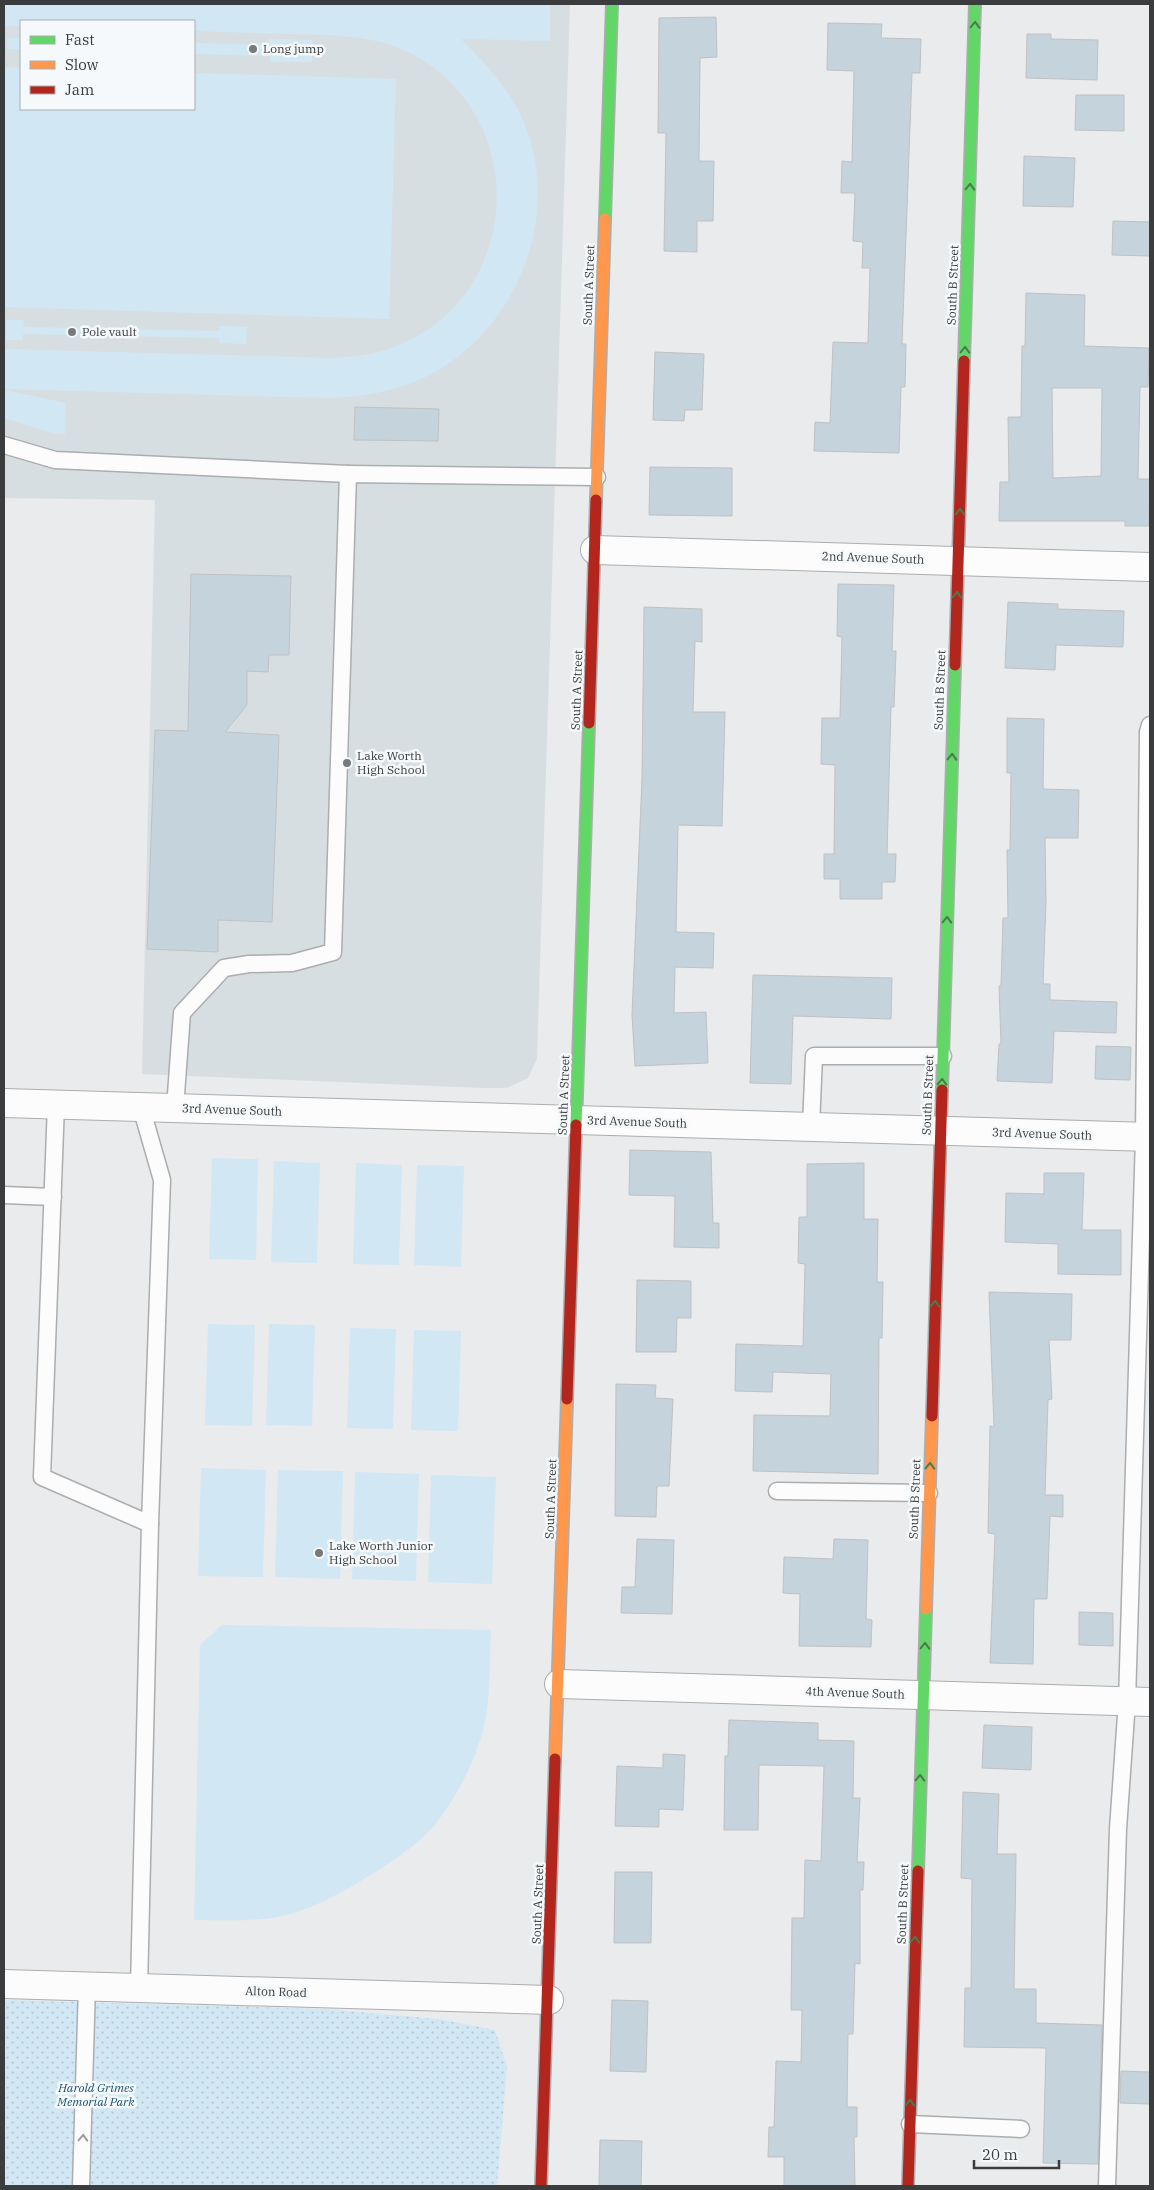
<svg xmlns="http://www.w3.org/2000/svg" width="1154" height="2190" viewBox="0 0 1154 2190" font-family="'IBM Plex Serif',serif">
  <defs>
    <pattern id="park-dots" width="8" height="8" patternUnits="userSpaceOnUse" patternTransform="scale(1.25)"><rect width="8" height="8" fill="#d2e7f4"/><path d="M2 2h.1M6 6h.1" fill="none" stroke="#b5c7d2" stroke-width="1.8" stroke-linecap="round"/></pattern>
  </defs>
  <rect width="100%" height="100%" fill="#e9ebed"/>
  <!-- built -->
  <path fill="#d7dee2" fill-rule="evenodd" d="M 4,4 L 570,4 L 537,1059 L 528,1078 L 507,1088 L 482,1088 L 142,1074 L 155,500 L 4,498 ZM 21,21 L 194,21 L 194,109 L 21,109 Z"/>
  <!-- green -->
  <g fill="#d2e7f4">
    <path d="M 4,4 L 550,4 L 550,41 L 461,39 C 483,61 503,82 518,110 C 568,207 519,334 421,379 C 392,392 361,397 329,398 L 4,389 L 4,349 L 331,358 C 356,357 381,354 404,343 C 523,289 529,118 414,55 C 375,34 331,35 288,34 C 257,33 225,32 194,31 L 194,21 L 21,21 L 21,26 L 4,26 Z"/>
    <rect x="7" y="38" width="14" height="11"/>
    <path d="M 269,39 L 312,40 L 312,62 L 270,62 L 270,56 L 194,54 L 194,43 L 269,45 Z"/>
    <path d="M 4,67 L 21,68 L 21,109 L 194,109 L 194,73 L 396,79 L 389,319 L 4,307 Z"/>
    <path d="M 6,320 L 23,320 L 24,327 L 219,331 L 220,326 L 247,327 L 246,344 L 220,343 L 219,338 L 23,334 L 23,340 L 6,340 Z"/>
    <path d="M 4,390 L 66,403 L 65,434 L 56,434 L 4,418 Z"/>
    <path d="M 212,1158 L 258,1159 L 256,1260 L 209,1259 Z"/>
    <path d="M 274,1161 L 320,1163 L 317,1263 L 271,1262 Z"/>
    <path d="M 356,1163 L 402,1165 L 399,1265 L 353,1264 Z"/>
    <path d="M 417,1165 L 464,1166 L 461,1267 L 414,1265 Z"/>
    <path d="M 208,1324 L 255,1325 L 252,1426 L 205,1425 Z"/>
    <path d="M 269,1324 L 315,1325 L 312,1426 L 266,1425 Z"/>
    <path d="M 350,1328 L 396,1329 L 393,1429 L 347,1428 Z"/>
    <path d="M 414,1330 L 461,1331 L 458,1431 L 411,1430 Z"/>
    <path d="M 201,1468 L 266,1470 L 263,1577 L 198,1576 Z"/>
    <path d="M 278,1470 L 343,1471 L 340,1579 L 275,1577 Z"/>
    <path d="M 355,1472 L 419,1474 L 416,1581 L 352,1579 Z"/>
    <path d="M 431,1475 L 496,1477 L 492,1584 L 428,1582 Z"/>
    <path d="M 222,1625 L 491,1630 C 489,1668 492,1710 478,1746 C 469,1774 452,1803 434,1826 C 412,1853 334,1900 300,1911 C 267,1923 229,1920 194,1920 L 200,1645 Z"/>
  </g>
  <!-- park -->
  <path fill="url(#park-dots)" d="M 4,2000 L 325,2009 L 438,2019 L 495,2030 L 507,2066 L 497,2186 L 4,2186 Z"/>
  <!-- building -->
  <g fill="#c4d3dc" stroke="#c0c1c3" fill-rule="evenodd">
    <path d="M 716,17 L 717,57 L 700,58 L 699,161 L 714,161 L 713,221 L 697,221 L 697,252 L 664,251 L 666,133 L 658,133 L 659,18 Z"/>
    <path d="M 828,23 L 882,24 L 881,38 L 921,39 L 920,73 L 912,73 L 902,344 L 906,344 L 905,387 L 901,387 L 899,453 L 814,451 L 815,422 L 830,423 L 833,342 L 868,343 L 870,268 L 862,268 L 863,242 L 853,241 L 855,193 L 841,193 L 842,161 L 852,162 L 854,71 L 827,70 Z"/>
    <path d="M 1027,34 L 1051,34 L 1051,39 L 1098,40 L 1097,80 L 1026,78 Z"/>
    <path d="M 1076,95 L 1124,95 L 1124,131 L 1075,130 Z"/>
    <path d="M 1024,156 L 1075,158 L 1073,207 L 1023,206 Z"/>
    <path d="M 1113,221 L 1150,222 L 1150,256 L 1112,255 Z"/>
    <path d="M 1026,293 L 1085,295 L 1084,346 L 1149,348 L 1148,387 L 1140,387 L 1138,479 L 1150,479 L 1149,526 L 1125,526 L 1125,521 L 999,521 L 1000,482 L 1009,482 L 1008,417 L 1021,417 L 1022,346 L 1025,346 ZM 1052,388 L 1102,388 L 1101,476 L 1053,478 Z"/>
    <path d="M 655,352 L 704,354 L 702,410 L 685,410 L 684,421 L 653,420 Z"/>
    <path d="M 355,407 L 439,409 L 438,441 L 354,440 Z"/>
    <path d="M 650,467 L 732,468 L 732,516 L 649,515 Z"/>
    <path d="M 191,574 L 291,576 L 289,655 L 269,655 L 268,672 L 247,671 L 247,705 L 225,732 L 279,735 L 272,922 L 218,920 L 218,952 L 147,949 L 155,730 L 188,731 Z"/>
    <path d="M 838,584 L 894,585 L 892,651 L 896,651 L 894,707 L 891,707 L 887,854 L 896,854 L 895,882 L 882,882 L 882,899 L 840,899 L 840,879 L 824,879 L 824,854 L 834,854 L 835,765 L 821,764 L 822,718 L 840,718 L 842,637 L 837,636 Z"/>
    <path d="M 1008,602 L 1058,604 L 1058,609 L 1124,611 L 1123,647 L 1056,645 L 1055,670 L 1005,668 Z"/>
    <path d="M 644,607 L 702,609 L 702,642 L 695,641 L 693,712 L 725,712 L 722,826 L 678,825 L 676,932 L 714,933 L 713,968 L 675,967 L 674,1013 L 706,1012 L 708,1063 L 635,1066 L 632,1015 L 642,778 Z"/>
    <path d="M 1007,718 L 1044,719 L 1043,789 L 1079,790 L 1078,838 L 1045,838 L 1046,902 L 1043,984 L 1050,984 L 1050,1000 L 1117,1002 L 1116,1033 L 1054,1031 L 1052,1083 L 997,1081 L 999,1044 L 1001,1044 L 999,986 L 1001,986 L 1003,918 L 1008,918 L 1007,850 L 1010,850 L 1011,773 L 1007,773 Z"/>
    <path d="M 753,975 L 892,978 L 891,1019 L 793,1016 L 791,1084 L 750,1083 Z"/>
    <path d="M 1096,1046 L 1131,1047 L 1130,1080 L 1095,1079 Z"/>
    <path d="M 630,1150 L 711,1152 L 713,1223 L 719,1223 L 719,1248 L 674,1247 L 675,1196 L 629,1195 Z"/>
    <path d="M 864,1163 L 864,1219 L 878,1219 L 877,1282 L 883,1282 L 882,1338 L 879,1338 L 878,1474 L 753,1471 L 754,1415 L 830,1416 L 831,1374 L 773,1372 L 772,1392 L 735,1391 L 736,1344 L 803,1346 L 805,1264 L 798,1263 L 799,1217 L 807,1217 L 807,1164 Z"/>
    <path d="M 1044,1173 L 1084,1173 L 1082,1230 L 1121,1230 L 1121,1275 L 1058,1274 L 1058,1244 L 1005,1242 L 1006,1193 L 1044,1194 Z"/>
    <path d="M 637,1280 L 691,1281 L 691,1318 L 677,1318 L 676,1352 L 636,1352 Z"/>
    <path d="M 989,1292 L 1072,1294 L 1071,1340 L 1049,1340 L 1052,1399 L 1048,1400 L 1045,1495 L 1063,1495 L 1063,1517 L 1050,1516 L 1047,1599 L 1034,1599 L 1033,1664 L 990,1663 L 995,1534 L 988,1533 L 990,1426 L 994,1427 Z"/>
    <path d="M 616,1384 L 656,1385 L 655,1398 L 673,1399 L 669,1486 L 657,1486 L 656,1517 L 615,1516 Z"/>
    <path d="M 637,1539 L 674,1540 L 672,1614 L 621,1613 L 622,1587 L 635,1587 Z"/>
    <path d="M 834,1539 L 868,1540 L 866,1619 L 872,1620 L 871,1647 L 799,1646 L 800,1594 L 783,1593 L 784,1557 L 833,1559 Z"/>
    <path d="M 1079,1612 L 1113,1613 L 1113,1646 L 1079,1645 Z"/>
    <path d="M 729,1720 L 818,1723 L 818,1740 L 854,1741 L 853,1798 L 860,1798 L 857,1862 L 864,1862 L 863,1890 L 860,1890 L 860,1964 L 855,1963 L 853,2034 L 848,2034 L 847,2107 L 857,2107 L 857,2137 L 854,2137 L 855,2186 L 784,2186 L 784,2157 L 768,2157 L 769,2127 L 774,2127 L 776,2061 L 801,2062 L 802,2010 L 791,2010 L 792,1918 L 804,1918 L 805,1860 L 821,1861 L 824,1766 L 759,1765 L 758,1830 L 724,1830 L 725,1756 L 728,1756 Z"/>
    <path d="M 984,1725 L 1032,1727 L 1031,1770 L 982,1768 Z"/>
    <path d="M 663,1754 L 685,1755 L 683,1810 L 659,1809 L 659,1827 L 615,1826 L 617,1766 L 663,1768 Z"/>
    <path d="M 963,1792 L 999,1794 L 997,1854 L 1016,1854 L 1014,1989 L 1036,1989 L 1036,2023 L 1102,2025 L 1098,2164 L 1043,2163 L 1046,2048 L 964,2047 L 965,1988 L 971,1988 L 972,1879 L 961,1878 Z"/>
    <path d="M 615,1872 L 652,1872 L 651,1943 L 614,1943 Z"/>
    <path d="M 612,2000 L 648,2001 L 646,2072 L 610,2071 Z"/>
    <path d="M 1121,2071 L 1150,2072 L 1150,2104 L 1120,2103 Z"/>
    <path d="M 600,2140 L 642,2141 L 641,2186 L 599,2186 Z"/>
  </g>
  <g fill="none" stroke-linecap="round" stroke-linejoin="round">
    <defs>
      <g id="lane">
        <path d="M 4,445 L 55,460 L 348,474"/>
        <path d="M 56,1104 L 42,1477 L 150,1524 L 162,1180 L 141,1107"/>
        <path d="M 175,1108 L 182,1013 L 224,968 L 249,964 L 292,963 L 333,952 L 348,474 L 597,477"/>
        <path d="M 811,1127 L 814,1056 L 943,1056"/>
        <path d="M 4,1195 L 53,1197"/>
        <path d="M 777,1491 L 929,1493"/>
        <path d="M 139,1988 L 150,1524"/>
        <path d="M 910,2124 L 1021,2129"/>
        <path d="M 81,2186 L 87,1986"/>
        <path d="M 1107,2186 L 1118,1829 L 1127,1701 L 1144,1137 L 1148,732 L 1150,725"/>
      </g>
      <g id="street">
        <path d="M 595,550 L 1150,567"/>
        <path d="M 4,1103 L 1150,1137"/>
        <path d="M 559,1684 L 1150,1702"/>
        <path d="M 4,1984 L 549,2000"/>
      </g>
      <g id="fast">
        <path d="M 605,219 L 612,4"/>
        <path d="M 964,361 L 975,4"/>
        <path d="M 942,1090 L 955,665"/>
        <path d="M 576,1125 L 589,723"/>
        <path d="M 918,1871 L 926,1609"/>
      </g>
      <g id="slow">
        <path d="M 596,500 L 605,219"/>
        <path d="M 926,1609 L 932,1416"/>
        <path d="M 555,1759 L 567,1399"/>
      </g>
      <g id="jam">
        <path d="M 955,665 L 964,361"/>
        <path d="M 589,723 L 596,500"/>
        <path d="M 567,1399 L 576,1125"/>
        <path d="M 932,1416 L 942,1090"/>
        <path d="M 541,2186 L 555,1759"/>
        <path d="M 908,2186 L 918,1871"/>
      </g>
    </defs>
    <!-- lane casing -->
    <use href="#lane" stroke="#abadae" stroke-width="19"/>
    <!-- street casing -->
    <use href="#street" stroke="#abadae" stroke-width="30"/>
    <!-- fast casing -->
    <use href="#fast" stroke="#abadae" stroke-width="14"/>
    <!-- slow casing -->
    <use href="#slow" stroke="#abadae" stroke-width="14"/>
    <!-- jam casing -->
    <use href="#jam" stroke="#abadae" stroke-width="14"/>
    <!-- lane -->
    <use href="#lane" stroke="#fcfcfc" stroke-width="16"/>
    <!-- street -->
    <use href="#street" stroke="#fcfcfc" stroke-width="28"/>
    <!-- fast -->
    <use href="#fast" stroke="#63d668" stroke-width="11"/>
    <!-- slow -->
    <use href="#slow" stroke="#ff974d" stroke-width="11"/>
    <!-- jam -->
    <use href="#jam" stroke="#b3261e" stroke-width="11"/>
  </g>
  <!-- one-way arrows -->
  <defs><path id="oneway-chevron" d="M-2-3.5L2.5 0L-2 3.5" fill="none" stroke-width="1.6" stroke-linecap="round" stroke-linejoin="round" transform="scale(1.25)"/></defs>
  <g stroke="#4a7a4e">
    <use href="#oneway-chevron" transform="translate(975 25) rotate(-88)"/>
    <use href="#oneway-chevron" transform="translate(970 187) rotate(-88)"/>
    <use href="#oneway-chevron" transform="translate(965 350) rotate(-88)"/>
    <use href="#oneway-chevron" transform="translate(960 512) rotate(-88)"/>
    <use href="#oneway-chevron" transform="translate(957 595) rotate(-88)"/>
    <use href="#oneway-chevron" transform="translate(952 757) rotate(-88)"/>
    <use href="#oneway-chevron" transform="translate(947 920) rotate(-88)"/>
    <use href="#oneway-chevron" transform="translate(942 1082) rotate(-88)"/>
    <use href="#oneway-chevron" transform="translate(935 1304) rotate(-88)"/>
    <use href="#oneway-chevron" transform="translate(930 1466) rotate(-88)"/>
    <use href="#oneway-chevron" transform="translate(925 1646) rotate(-88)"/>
    <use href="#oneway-chevron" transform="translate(920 1778) rotate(-88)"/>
    <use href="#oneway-chevron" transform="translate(915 1940) rotate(-88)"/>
    <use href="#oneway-chevron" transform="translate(910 2103) rotate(-88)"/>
  </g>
  <use stroke="#9b9c9c" href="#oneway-chevron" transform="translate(83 2138) rotate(-88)"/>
  <!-- markers -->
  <g fill="#77797b" stroke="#f5f9fb" stroke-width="2">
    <circle cx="253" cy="49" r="5"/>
    <circle cx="72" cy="332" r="5"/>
    <circle cx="347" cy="763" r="5"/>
    <circle cx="319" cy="1553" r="5"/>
  </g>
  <g text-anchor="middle" stroke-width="5" stroke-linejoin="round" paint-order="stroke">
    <!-- poi labels -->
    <g font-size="12" fill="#3a3c3d" stroke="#f5f9fb" text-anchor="start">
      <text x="263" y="53">Long jump</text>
      <text x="82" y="336">Pole vault</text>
      <text x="357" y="760">Lake Worth<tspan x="357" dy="14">High School</tspan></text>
      <text x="329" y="1550">Lake Worth Junior<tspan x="329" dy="14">High School</tspan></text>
    </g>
    <!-- street labels -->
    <g font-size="12" fill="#3a3c3d" stroke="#f5f9fb">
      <text transform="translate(589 285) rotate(-88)" y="4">South A Street</text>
      <text transform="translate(953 285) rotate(-88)" y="4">South B Street</text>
      <text transform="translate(873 558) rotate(2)" y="4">2nd Avenue South</text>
      <text transform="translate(577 690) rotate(-88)" y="4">South A Street</text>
      <text transform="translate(940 690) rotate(-88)" y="4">South B Street</text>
      <text transform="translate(564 1095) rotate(-88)" y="4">South A Street</text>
      <text transform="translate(928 1095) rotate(-88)" y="4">South B Street</text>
      <text transform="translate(232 1110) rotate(2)" y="4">3rd Avenue South</text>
      <text transform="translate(637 1122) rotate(2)" y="4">3rd Avenue South</text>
      <text transform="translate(1042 1134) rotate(2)" y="4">3rd Avenue South</text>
      <text transform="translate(551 1499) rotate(-88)" y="4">South A Street</text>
      <text transform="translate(915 1499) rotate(-88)" y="4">South B Street</text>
      <text transform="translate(855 1693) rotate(2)" y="4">4th Avenue South</text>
      <text transform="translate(538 1904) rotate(-88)" y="4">South A Street</text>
      <text transform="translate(903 1904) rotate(-88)" y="4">South B Street</text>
      <text transform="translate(276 1992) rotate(2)" y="4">Alton Road</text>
    </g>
    <!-- park labels -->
    <g font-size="12" font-style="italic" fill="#1b5372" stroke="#f5f9fb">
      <text x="96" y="2092">Harold Grimes<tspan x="96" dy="14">Memorial Park</tspan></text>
    </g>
  </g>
  <!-- border -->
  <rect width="1154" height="2190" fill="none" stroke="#3a3c3d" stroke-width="10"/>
  <!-- legend -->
  <rect x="20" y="20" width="175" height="90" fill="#f5f9fb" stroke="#aaadaf"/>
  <rect x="30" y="36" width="25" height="8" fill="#63d668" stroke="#aaadaf"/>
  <text x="65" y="45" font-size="15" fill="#3a3c3d">Fast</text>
  <rect x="30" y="61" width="25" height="8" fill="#ff974d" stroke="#aaadaf"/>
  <text x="65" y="70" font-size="15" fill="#3a3c3d">Slow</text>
  <rect x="30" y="86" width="25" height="8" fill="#b3261e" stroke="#aaadaf"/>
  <text x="65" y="95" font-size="15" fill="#3a3c3d">Jam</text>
  <!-- scale -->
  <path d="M974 2160v8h85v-8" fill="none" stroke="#3a3c3d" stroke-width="2.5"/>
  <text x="982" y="2160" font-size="15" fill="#3a3c3d" stroke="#f5f9fb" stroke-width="4" paint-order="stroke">20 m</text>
</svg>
